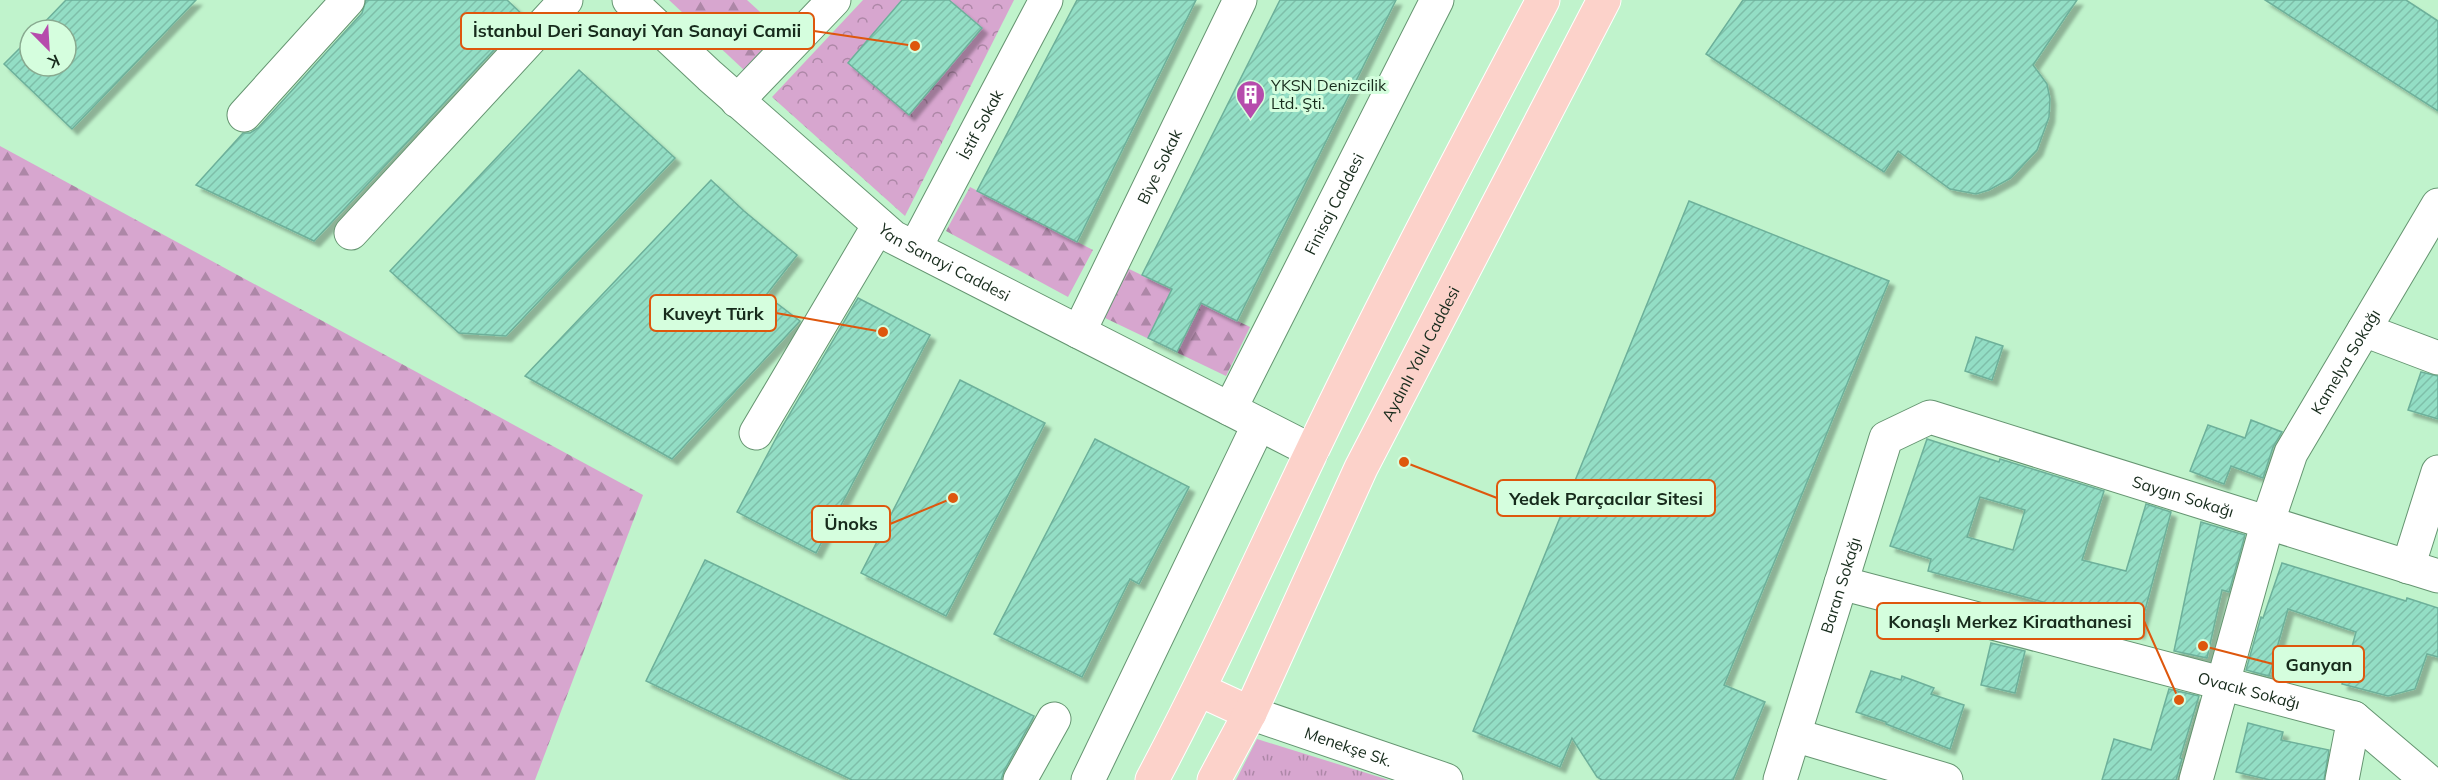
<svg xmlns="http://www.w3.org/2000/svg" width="2438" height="780" viewBox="0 0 2438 780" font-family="Mulish,sans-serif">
  <defs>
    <pattern id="grass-tufts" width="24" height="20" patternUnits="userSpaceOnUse" patternTransform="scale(1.5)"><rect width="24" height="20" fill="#d7a6cf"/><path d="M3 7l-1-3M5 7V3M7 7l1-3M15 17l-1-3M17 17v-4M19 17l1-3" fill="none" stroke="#ad87a7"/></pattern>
    <pattern id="forest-firs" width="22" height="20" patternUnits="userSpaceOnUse" patternTransform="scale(1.5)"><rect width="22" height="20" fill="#d7a6cf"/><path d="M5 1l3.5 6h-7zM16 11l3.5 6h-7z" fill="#ad87a7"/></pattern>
    <pattern id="park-crowns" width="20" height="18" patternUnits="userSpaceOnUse" patternTransform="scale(1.5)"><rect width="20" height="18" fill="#d7a6cf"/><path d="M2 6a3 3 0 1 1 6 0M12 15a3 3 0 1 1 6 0" fill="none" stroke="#ad87a7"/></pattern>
    <pattern id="building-hatch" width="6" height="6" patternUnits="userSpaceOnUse" patternTransform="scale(1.5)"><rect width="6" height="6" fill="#93dec5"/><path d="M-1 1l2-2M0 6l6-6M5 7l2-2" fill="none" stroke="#7ebfa9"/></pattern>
    <filter id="shadow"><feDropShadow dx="5.5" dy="5.5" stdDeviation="1.5" flood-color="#0004"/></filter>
  </defs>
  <rect width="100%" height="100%" fill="#c0f3cc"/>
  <!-- grass -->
  <path fill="url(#grass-tufts)" d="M 1257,739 L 1389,780 L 1236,780 Z"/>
  <!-- forest -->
  <g fill="url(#forest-firs)">
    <path d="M 669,0 L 747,0 L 781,31 L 744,70 Z"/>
    <path d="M 0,146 L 643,495 L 535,780 L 0,780 Z"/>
    <path d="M 970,187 L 1093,250 L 1068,297 L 946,231 Z"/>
    <path d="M 1127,268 L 1250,327 L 1226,376 L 1103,317 Z"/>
  </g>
  <!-- park -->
  <path fill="url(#park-crowns)" d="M 863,0 L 1014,0 L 905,216 L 772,97 Z"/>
  <!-- building -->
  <g fill="url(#building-hatch)" stroke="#6db09a" stroke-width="1.5" fill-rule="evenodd" filter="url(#shadow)">
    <path d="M 66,0 L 196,0 L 72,129 L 4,64 L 30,38 L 30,66 L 66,66 L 66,30 L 37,30 Z"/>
    <path d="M 366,0 L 507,0 L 525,17 L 314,241 L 196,185 L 243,133 L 250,133 L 258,128 L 362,13 Z"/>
    <path d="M 902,0 L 949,0 L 982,28 L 909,115 L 848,63 Z"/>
    <path d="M 1077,0 L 1196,0 L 1077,242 L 977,191 Z"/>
    <path d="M 1280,0 L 1396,0 L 1237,321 L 1201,303 L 1177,352 L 1148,338 L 1172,289 L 1142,275 Z"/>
    <path d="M 1743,0 L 2077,0 L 2033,65 L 2047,84 L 2050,99 L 2049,117 L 2037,150 L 2011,178 L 1989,190 L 1976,194 L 1950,189 L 1898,151 L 1884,172 L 1706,54 Z"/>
    <path d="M 2265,0 L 2406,0 L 2438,21 L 2438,111 Z"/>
    <path d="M 579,70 L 675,158 L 506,336 L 459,333 L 390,271 Z"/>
    <path d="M 711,180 L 744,211 L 797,255 L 766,295 L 800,321 L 672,459 L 525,376 Z"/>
    <path d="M 1689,201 L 1889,281 L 1724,685 L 1765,702 L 1733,780 L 1602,780 L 1597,777 L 1572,738 L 1560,767 L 1473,731 Z"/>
    <path d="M 858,298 L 930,335 L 816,553 L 737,512 L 782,427 Z"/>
    <path d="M 1976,337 L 2003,346 L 1992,380 L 1965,371 Z"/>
    <path d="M 2421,372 L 2438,376 L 2438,419 L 2408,410 Z"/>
    <path d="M 960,380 L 1045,423 L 946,616 L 861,573 Z"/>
    <path d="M 2251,420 L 2282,432 L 2273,447 L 2263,478 L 2231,466 L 2224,484 L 2190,471 L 2208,425 L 2245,438 Z"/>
    <path d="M 1095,439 L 1189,487 L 1139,584 L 1130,579 L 1082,677 L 994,634 Z"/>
    <path d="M 1927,439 L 1999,462 L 2000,459 L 2104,491 L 2082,560 L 2126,571 L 2146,504 L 2171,512 L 2139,633 L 2068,613 L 2069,609 L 1928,571 L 1931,559 L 1890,546 ZM 1980,497 L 2025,510 L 2013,550 L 1967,537 Z"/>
    <path d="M 2201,522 L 2245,535 L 2229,592 L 2222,590 L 2207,658 L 2174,651 Z"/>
    <path d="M 705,560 L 1034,716 L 1004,771 L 1001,780 L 852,780 L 646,681 Z"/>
    <path d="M 2282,563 L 2406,601 L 2407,598 L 2438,608 L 2438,657 L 2427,654 L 2415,689 L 2388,696 L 2342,684 L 2356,632 L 2288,609 L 2269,676 L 2246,670 L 2261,617 L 2263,618 Z"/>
    <path d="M 1991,643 L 2025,651 L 2015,693 L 1981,685 Z"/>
    <path d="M 1871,671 L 1901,680 L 1902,676 L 1934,688 L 1931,694 L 1964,705 L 1950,749 L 1886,724 L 1886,722 L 1856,712 Z"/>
    <path d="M 2169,689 L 2199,696 L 2180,758 L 2182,759 L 2176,780 L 2102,780 L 2114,739 L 2151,750 Z"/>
    <path d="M 2248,723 L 2283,732 L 2281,740 L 2329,750 L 2324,780 L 2270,780 L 2236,772 Z"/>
  </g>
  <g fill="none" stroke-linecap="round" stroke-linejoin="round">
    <defs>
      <g id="minor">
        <path id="s1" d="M 629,0 L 710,76 L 893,237 L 1312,451"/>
        <path d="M 737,101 L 834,0"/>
        <path d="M 244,115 L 348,0"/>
        <path d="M 351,233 L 566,0"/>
        <path id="s2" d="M 915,248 L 1046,0"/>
        <path d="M 2364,330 L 2438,358"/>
        <path id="s3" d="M 1079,332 L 1240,0"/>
        <path id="s4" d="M 1230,409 L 1437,0"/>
        <path d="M 756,433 L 879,225"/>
        <path d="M 2408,567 L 2438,472"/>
        <path id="s5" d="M 1841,583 L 2354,718 L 2427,780"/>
        <path id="s6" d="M 1250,713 L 1446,780"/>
        <path d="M 1794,735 L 1946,780"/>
        <path d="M 1020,780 L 1054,719"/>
        <path d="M 1088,780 L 1259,424"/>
        <path id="s7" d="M 1780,780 L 1886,438 L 1930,417 L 2438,576"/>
        <path id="s8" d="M 2196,780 L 2268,521 L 2291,453 L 2438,205"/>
        <path d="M 2342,780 L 2354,718"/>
      </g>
      <g id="major">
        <path d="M 1200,690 L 1250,713"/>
        <path d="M 1152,780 C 1209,673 1259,562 1311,453 C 1384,300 1464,150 1543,0"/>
        <path id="s9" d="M 1214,780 L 1250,713 L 1361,468 L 1604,0"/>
      </g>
    </defs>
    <!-- minor casing -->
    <use href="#minor" stroke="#659571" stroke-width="35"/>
    <!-- major casing -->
    <use href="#major" stroke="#fff" stroke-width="35"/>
    <!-- minor -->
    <use href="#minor" stroke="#fff" stroke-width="33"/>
    <!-- major -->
    <use href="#major" stroke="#fcd2ca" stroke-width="33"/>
  </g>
  <!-- icons -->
  <defs>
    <symbol id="building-pin" viewBox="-11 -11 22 30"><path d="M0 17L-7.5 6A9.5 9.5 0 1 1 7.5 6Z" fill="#b64bac" stroke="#d5fede"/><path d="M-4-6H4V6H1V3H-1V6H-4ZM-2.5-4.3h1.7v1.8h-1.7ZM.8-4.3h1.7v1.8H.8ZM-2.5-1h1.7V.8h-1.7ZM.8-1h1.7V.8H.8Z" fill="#fff"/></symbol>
  </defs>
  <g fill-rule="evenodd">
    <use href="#building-pin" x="1234" y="78" width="33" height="45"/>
  </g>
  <g text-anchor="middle" stroke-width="6" stroke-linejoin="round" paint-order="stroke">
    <!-- poi labels -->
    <g font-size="16" fill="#172b1c" stroke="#d5fede" text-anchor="start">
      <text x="1271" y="91">YKSN Denizcilik<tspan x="1271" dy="18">Ltd. Şti.</tspan></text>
    </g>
    <!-- street labels -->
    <g font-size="16" fill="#172b1c" stroke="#d5fede">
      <text dy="6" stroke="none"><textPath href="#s2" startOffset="140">İstif Sokak</textPath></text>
      <text dy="6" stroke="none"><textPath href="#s3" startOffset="184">Biye Sokak</textPath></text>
      <text dy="6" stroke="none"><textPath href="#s4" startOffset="230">Finisaj Caddesi</textPath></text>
      <text dy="6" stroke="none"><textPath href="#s1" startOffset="412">Yan Sanayi Caddesi</textPath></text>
      <text dy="6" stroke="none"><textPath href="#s9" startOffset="474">Aydınlı Yolu Caddesi</textPath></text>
      <text dy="6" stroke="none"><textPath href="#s8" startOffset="447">Kamelya Sokağı</textPath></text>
      <text dy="6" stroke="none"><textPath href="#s7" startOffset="672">Saygın Sokağı</textPath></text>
      <text dy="6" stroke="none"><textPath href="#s7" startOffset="204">Baran Sokağı</textPath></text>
      <text dy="6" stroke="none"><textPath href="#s5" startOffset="422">Ovacık Sokağı</textPath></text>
      <text dy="6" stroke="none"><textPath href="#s6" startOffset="104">Menekşe Sk.</textPath></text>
    </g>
  </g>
  <!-- callouts -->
  <path fill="none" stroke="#de570d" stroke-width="2" d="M915 46L814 31M883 332L776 313M1404 462L1497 498M953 498L890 524M2179 700L2144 621M2203 646L2273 664"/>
  <g fill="#de570d" stroke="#d5fede" stroke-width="2">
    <circle cx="915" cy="46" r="6"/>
    <circle cx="883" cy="332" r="6"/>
    <circle cx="1404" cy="462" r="6"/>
    <circle cx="953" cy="498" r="6"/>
    <circle cx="2179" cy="700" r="6"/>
    <circle cx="2203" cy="646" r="6"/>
  </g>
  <g fill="#d5fede" stroke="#de570d" stroke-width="2">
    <rect x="461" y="13" width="353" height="36" rx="6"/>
    <rect x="650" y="295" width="126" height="36" rx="6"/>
    <rect x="1497" y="480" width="218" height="36" rx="6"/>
    <rect x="812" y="506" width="78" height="36" rx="6"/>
    <rect x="1877" y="603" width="267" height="36" rx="6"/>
    <rect x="2273" y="646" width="91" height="36" rx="6"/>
  </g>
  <g font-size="18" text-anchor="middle" font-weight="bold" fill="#172b1c">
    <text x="637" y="37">İstanbul Deri Sanayi Yan Sanayi Camii</text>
    <text x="713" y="320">Kuveyt Türk</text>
    <text x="1606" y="505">Yedek Parçacılar Sitesi</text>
    <text x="851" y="530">Ünoks</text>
    <text x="2010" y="628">Konaşlı Merkez Kiraathanesi</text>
    <text x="2319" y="671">Ganyan</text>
  </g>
  <!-- north arrow -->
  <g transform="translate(48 48) rotate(156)"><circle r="28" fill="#d5fede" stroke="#89aa90" stroke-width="1.5"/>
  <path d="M0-4.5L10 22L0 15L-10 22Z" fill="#b64bac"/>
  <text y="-9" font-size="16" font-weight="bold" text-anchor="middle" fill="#172b1c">K</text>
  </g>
</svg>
